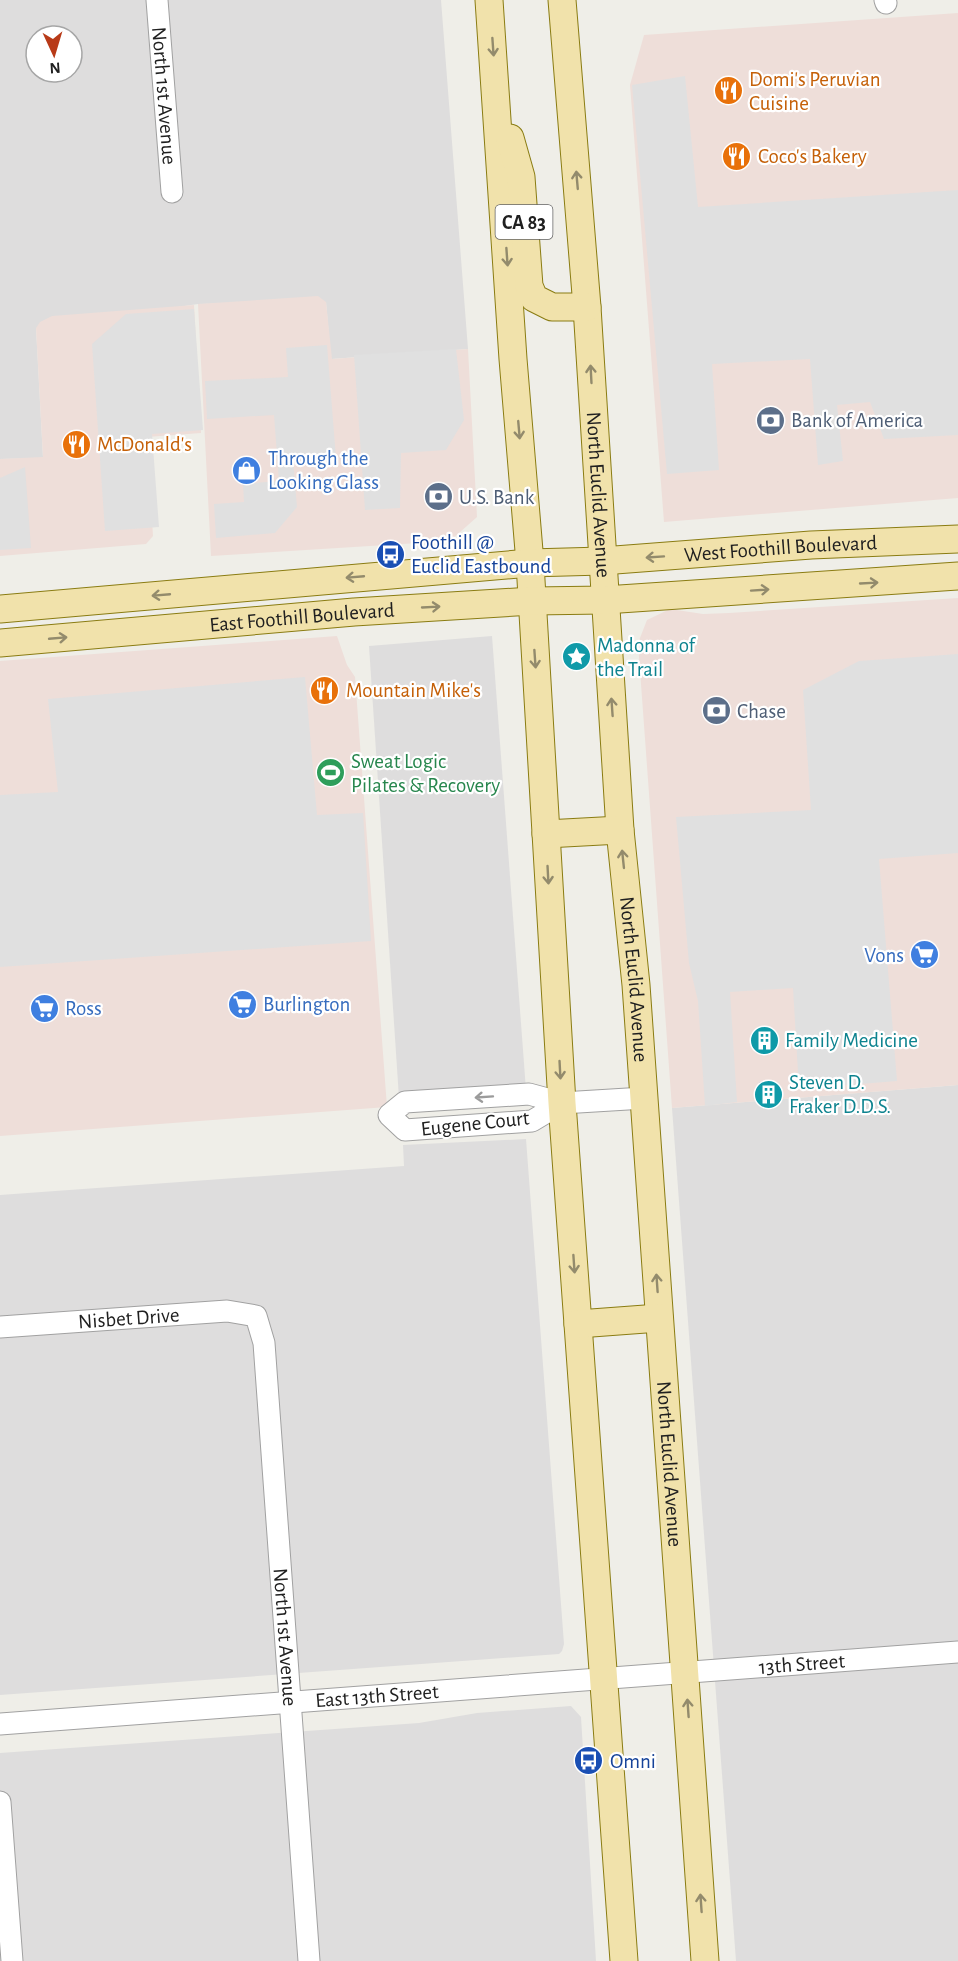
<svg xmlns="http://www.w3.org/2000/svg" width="958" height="1961" viewBox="0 0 958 1961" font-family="'Alegreya Sans',sans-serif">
  <rect width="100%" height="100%" fill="#efeee8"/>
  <!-- residential -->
  <g fill="#dedddd" fill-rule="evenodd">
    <path d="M 0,0 L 441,0 L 468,349 L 331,359 L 326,302 L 198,304 L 36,328 L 43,458 L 0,459 ZM 36,36 L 72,36 L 72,72 L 36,72 Z"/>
    <path d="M 492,636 L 526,1090 L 399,1098 L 369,646 Z"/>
    <path d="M 958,1085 L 958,1961 L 736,1961 L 672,1108 Z"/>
    <path d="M 526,1139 L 564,1644 L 562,1651 L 559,1654 L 0,1695 L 0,1195 L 404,1166 L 403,1145 Z"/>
    <path d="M 571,1706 L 581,1717 L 596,1961 L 0,1961 L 0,1753 L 419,1723 L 477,1713 Z"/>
  </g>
  <!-- commercial -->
  <g fill="#eeded9">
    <path d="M 958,13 L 958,498 L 664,522 L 630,85 L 644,35 Z"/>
    <path d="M 318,296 L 326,302 L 332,359 L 468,349 L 477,517 L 450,541 L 211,556 L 198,304 Z"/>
    <path d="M 194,305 L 201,433 L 147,437 L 153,536 L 146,544 L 0,556 L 0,459 L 43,457 L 36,328 L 40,322 L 52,316 Z"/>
    <path d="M 958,598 L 958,1085 L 672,1108 L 638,643 L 647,620 L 670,609 L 703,614 L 729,613 Z"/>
    <path d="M 337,636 L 347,665 L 355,677 L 387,1107 L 0,1136 L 0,661 Z"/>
  </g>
  <!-- parking -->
  <g fill="#e0e0e0">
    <path d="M 685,76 L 698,207 L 958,190 L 958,435 L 884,439 L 870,402 L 837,405 L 843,461 L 818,465 L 810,359 L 712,364 L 719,470 L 667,474 L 632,85 Z"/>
    <path d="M 194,309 L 203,430 L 152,434 L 159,527 L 105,531 L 92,344 L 126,314 Z"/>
    <path d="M 327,345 L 336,458 L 293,461 L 297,507 L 275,533 L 216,538 L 214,504 L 244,502 L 243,484 L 279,481 L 274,415 L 207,419 L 205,381 L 288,377 L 286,348 Z"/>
    <path d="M 456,349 L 464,420 L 446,450 L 401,453 L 400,508 L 365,510 L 354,355 Z"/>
    <path d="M 25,467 L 31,548 L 0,550 L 0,478 Z"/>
    <path d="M 958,654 L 958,853 L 879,859 L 897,1081 L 799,1089 L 793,988 L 730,992 L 737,1102 L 705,1106 L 698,1001 L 689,963 L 676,817 L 811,810 L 803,690 L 859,661 Z"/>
    <path d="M 305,677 L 317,815 L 363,813 L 371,941 L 0,967 L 0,795 L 58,792 L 48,699 Z"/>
  </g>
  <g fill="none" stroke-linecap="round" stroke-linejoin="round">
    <defs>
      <g id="minor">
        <path id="s1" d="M 157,0 L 172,192"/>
        <path d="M 885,0 L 886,3"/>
        <path d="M 562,1103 L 532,1121 L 405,1130 L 389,1115 L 405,1102 L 529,1094 L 562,1103 L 644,1098"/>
        <path id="s2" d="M 0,1327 L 227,1311 L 256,1316 L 264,1343 L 309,1961"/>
        <path id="s3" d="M 0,1724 L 958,1652"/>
        <path d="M 0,1802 L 12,1961"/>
      </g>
      <g id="major">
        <path d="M 489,0 L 513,359 L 530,563 L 562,1103 L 624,1961"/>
        <path id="s4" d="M 562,0 L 587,307 L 620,830 L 636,985 L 705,1961"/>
        <path d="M 510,138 L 521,177 L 529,286 L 534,298 L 552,307 L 587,307"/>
        <path id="s5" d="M 0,609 L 530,563 L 602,561 L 811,545 L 958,539"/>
        <path id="s6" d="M 0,643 L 354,612 L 532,601 L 605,600 L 958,576"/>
        <path d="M 546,834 L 620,830"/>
        <path d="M 578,1324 L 659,1318"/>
      </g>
    </defs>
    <!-- minor casing -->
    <use href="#minor" stroke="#a1a1a1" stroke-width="23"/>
    <!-- major casing -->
    <use href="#major" stroke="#8a7c12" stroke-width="29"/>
    <!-- minor -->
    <use href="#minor" stroke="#fff" stroke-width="21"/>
    <!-- major -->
    <use href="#major" stroke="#f1e2ab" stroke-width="27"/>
  </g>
  <!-- one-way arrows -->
  <defs><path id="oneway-shaft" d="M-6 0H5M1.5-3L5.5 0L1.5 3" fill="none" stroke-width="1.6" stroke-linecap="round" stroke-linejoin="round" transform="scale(1.5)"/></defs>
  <g stroke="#938b6c">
    <use href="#oneway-shaft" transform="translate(493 47) rotate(86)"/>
    <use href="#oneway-shaft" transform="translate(577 180) rotate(-95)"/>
    <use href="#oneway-shaft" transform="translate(507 257) rotate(86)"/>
    <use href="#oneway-shaft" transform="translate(591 374) rotate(-93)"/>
    <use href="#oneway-shaft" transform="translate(519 430) rotate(85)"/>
    <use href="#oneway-shaft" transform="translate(655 557) rotate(176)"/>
    <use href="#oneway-shaft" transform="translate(355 577) rotate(175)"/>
    <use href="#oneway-shaft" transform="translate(869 583) rotate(-3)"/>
    <use href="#oneway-shaft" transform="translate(760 590) rotate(-4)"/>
    <use href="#oneway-shaft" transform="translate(161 595) rotate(175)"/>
    <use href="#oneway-shaft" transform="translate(431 607) rotate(-3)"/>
    <use href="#oneway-shaft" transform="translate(58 638) rotate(-5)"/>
    <use href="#oneway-shaft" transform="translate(535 659) rotate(86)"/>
    <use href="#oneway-shaft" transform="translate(612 707) rotate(-94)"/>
    <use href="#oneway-shaft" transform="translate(623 859) rotate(-96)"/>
    <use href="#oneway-shaft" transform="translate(548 875) rotate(87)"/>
    <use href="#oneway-shaft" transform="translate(560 1070) rotate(87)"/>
    <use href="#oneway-shaft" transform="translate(574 1264) rotate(86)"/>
    <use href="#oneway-shaft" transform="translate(657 1283) rotate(-94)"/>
    <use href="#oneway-shaft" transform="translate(688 1708) rotate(-94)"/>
    <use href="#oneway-shaft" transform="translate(701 1903) rotate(-94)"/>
  </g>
  <use stroke="#9b9b9b" href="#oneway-shaft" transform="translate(484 1097) rotate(176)"/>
  <!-- icons -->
  <defs>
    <symbol id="restaurant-disc" viewBox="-11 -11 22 22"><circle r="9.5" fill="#e8710a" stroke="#fff"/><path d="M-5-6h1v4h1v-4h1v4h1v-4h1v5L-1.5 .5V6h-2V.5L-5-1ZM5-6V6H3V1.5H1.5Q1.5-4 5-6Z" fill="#fff"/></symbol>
    <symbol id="bank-disc" viewBox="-11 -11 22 22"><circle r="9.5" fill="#5c6f8a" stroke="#fff"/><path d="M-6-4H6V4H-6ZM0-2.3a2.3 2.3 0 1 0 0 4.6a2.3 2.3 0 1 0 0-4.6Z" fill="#fff"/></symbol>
    <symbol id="shop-disc" viewBox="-11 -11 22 22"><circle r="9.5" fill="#3f7fe0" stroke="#fff"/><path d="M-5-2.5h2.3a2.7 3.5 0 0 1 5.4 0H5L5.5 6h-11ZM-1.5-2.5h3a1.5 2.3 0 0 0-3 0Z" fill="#fff"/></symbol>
    <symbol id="bus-disc" viewBox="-11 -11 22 22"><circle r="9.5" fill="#1a4fb4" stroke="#fff"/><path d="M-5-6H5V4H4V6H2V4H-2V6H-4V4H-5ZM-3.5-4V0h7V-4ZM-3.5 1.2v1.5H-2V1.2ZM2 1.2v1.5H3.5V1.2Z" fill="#fff"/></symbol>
    <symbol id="sight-disc" viewBox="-11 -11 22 22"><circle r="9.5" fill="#0f9aa8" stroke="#fff"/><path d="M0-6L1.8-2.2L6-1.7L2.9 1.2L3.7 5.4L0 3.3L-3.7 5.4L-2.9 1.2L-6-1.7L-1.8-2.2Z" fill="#fff"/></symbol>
    <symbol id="stadium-disc" viewBox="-11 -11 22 22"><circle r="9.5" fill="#2e9e5b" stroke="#fff"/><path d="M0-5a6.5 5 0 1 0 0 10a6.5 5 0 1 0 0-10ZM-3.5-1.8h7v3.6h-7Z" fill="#fff"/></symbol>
    <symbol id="supermarket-disc" viewBox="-11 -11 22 22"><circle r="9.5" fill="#3f7fe0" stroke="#fff"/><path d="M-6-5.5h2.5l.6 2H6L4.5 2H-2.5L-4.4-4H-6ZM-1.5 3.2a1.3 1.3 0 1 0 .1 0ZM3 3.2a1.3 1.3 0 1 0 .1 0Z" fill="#fff"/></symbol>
    <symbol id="building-disc" viewBox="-11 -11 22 22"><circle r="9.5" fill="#0f9aa8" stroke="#fff"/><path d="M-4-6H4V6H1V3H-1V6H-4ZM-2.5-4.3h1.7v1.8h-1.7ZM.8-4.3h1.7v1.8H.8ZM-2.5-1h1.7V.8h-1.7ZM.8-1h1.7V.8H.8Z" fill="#fff"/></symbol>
  </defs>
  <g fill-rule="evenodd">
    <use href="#restaurant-disc" x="712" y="74" width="33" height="33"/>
    <use href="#restaurant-disc" x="720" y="140" width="33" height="33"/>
    <use href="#bank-disc" x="754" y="404" width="33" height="33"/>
    <use href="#restaurant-disc" x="60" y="428" width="33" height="33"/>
    <use href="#shop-disc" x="230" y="454" width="33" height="33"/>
    <use href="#bank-disc" x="422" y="480" width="33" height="33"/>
    <use href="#bus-disc" x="374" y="538" width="33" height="33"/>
    <use href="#sight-disc" x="560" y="640" width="33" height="33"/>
    <use href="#restaurant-disc" x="308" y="674" width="33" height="33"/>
    <use href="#bank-disc" x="700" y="694" width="33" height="33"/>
    <use href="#stadium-disc" x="314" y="756" width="33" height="33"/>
    <use href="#supermarket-disc" x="908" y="938" width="33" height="33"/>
    <use href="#supermarket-disc" x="226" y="988" width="33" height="33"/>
    <use href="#supermarket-disc" x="28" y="992" width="33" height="33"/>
    <use href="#building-disc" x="748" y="1024" width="33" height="33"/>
    <use href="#building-disc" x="752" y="1078" width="33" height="33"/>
    <use href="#bus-disc" x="572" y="1744" width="33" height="33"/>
  </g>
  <g text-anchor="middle" stroke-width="4.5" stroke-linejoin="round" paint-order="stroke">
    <!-- shield labels -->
    <rect fill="#fff" stroke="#636363" stroke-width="1.5" x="495.5" y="205" width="57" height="34" rx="4.5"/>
    <g font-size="20" font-weight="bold" fill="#202020">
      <text x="524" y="229">CA 83</text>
    </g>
    <!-- food labels -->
    <g font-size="21" fill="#c56008" stroke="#fff" text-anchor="start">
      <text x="749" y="86">Domi's Peruvian<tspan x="749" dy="24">Cuisine</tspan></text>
      <text x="758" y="163">Coco's Bakery</text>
      <text x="97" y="451">McDonald's</text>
      <text x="346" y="697">Mountain Mike's</text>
    </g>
    <!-- street labels -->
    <g font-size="21" fill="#202020" stroke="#fff">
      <text dy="7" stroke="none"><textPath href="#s1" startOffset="96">North 1st Avenue</textPath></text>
      <text dy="7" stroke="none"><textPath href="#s4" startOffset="496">North Euclid Avenue</textPath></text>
      <text dy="7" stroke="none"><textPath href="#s5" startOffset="783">West Foothill Boulevard</textPath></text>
      <text dy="7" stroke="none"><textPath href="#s6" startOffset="303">East Foothill Boulevard</textPath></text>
      <text dy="7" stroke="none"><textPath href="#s4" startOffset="982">North Euclid Avenue</textPath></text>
      <text transform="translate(475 1123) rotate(-6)" y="7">Eugene Court</text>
      <text dy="7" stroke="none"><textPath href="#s2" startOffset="129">Nisbet Drive</textPath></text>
      <text dy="7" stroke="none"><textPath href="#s4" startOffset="1468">North Euclid Avenue</textPath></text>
      <text dy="7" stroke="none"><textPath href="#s2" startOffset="580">North 1st Avenue</textPath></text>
      <text dy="7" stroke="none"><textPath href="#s3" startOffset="804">13th Street</textPath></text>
      <text dy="7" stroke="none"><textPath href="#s3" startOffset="378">East 13th Street</textPath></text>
    </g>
    <!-- service labels -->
    <g font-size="21" fill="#4e5e75" stroke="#fff" text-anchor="start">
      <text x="791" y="427">Bank of America</text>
      <text x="459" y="504">U.S. Bank</text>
      <text x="737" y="718">Chase</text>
    </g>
    <!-- shop labels -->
    <g font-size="21" fill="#366cbe" stroke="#fff" text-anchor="start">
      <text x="268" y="465">Through the<tspan x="268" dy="24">Looking Glass</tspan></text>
      <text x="904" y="962" text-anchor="end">Vons</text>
      <text x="263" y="1011">Burlington</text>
      <text x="65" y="1015">Ross</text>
    </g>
    <!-- transit labels -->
    <g font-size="21" fill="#164399" stroke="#fff" text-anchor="start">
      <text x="411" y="549">Foothill @<tspan x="411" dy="24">Euclid Eastbound</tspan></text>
      <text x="610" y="1768">Omni</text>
    </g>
    <!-- culture labels -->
    <g font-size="21" fill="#0d838f" stroke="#fff" text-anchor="start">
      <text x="597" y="652">Madonna of<tspan x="597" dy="24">the Trail</tspan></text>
      <text x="785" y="1047">Family Medicine</text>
      <text x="789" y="1089">Steven D.<tspan x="789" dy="24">Fraker D.D.S.</tspan></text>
    </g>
    <!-- leisure labels -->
    <g font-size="21" fill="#27864d" stroke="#fff" text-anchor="start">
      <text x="351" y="768">Sweat Logic<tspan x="351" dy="24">Pilates &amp; Recovery</tspan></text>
    </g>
  </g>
  <!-- north arrow -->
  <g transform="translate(54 54) rotate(176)"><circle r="28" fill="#ffffff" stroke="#a6a6a6" stroke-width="1.5"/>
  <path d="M0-4.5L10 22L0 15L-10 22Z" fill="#b83a18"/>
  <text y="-9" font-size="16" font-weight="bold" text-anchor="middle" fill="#202020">N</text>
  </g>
</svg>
